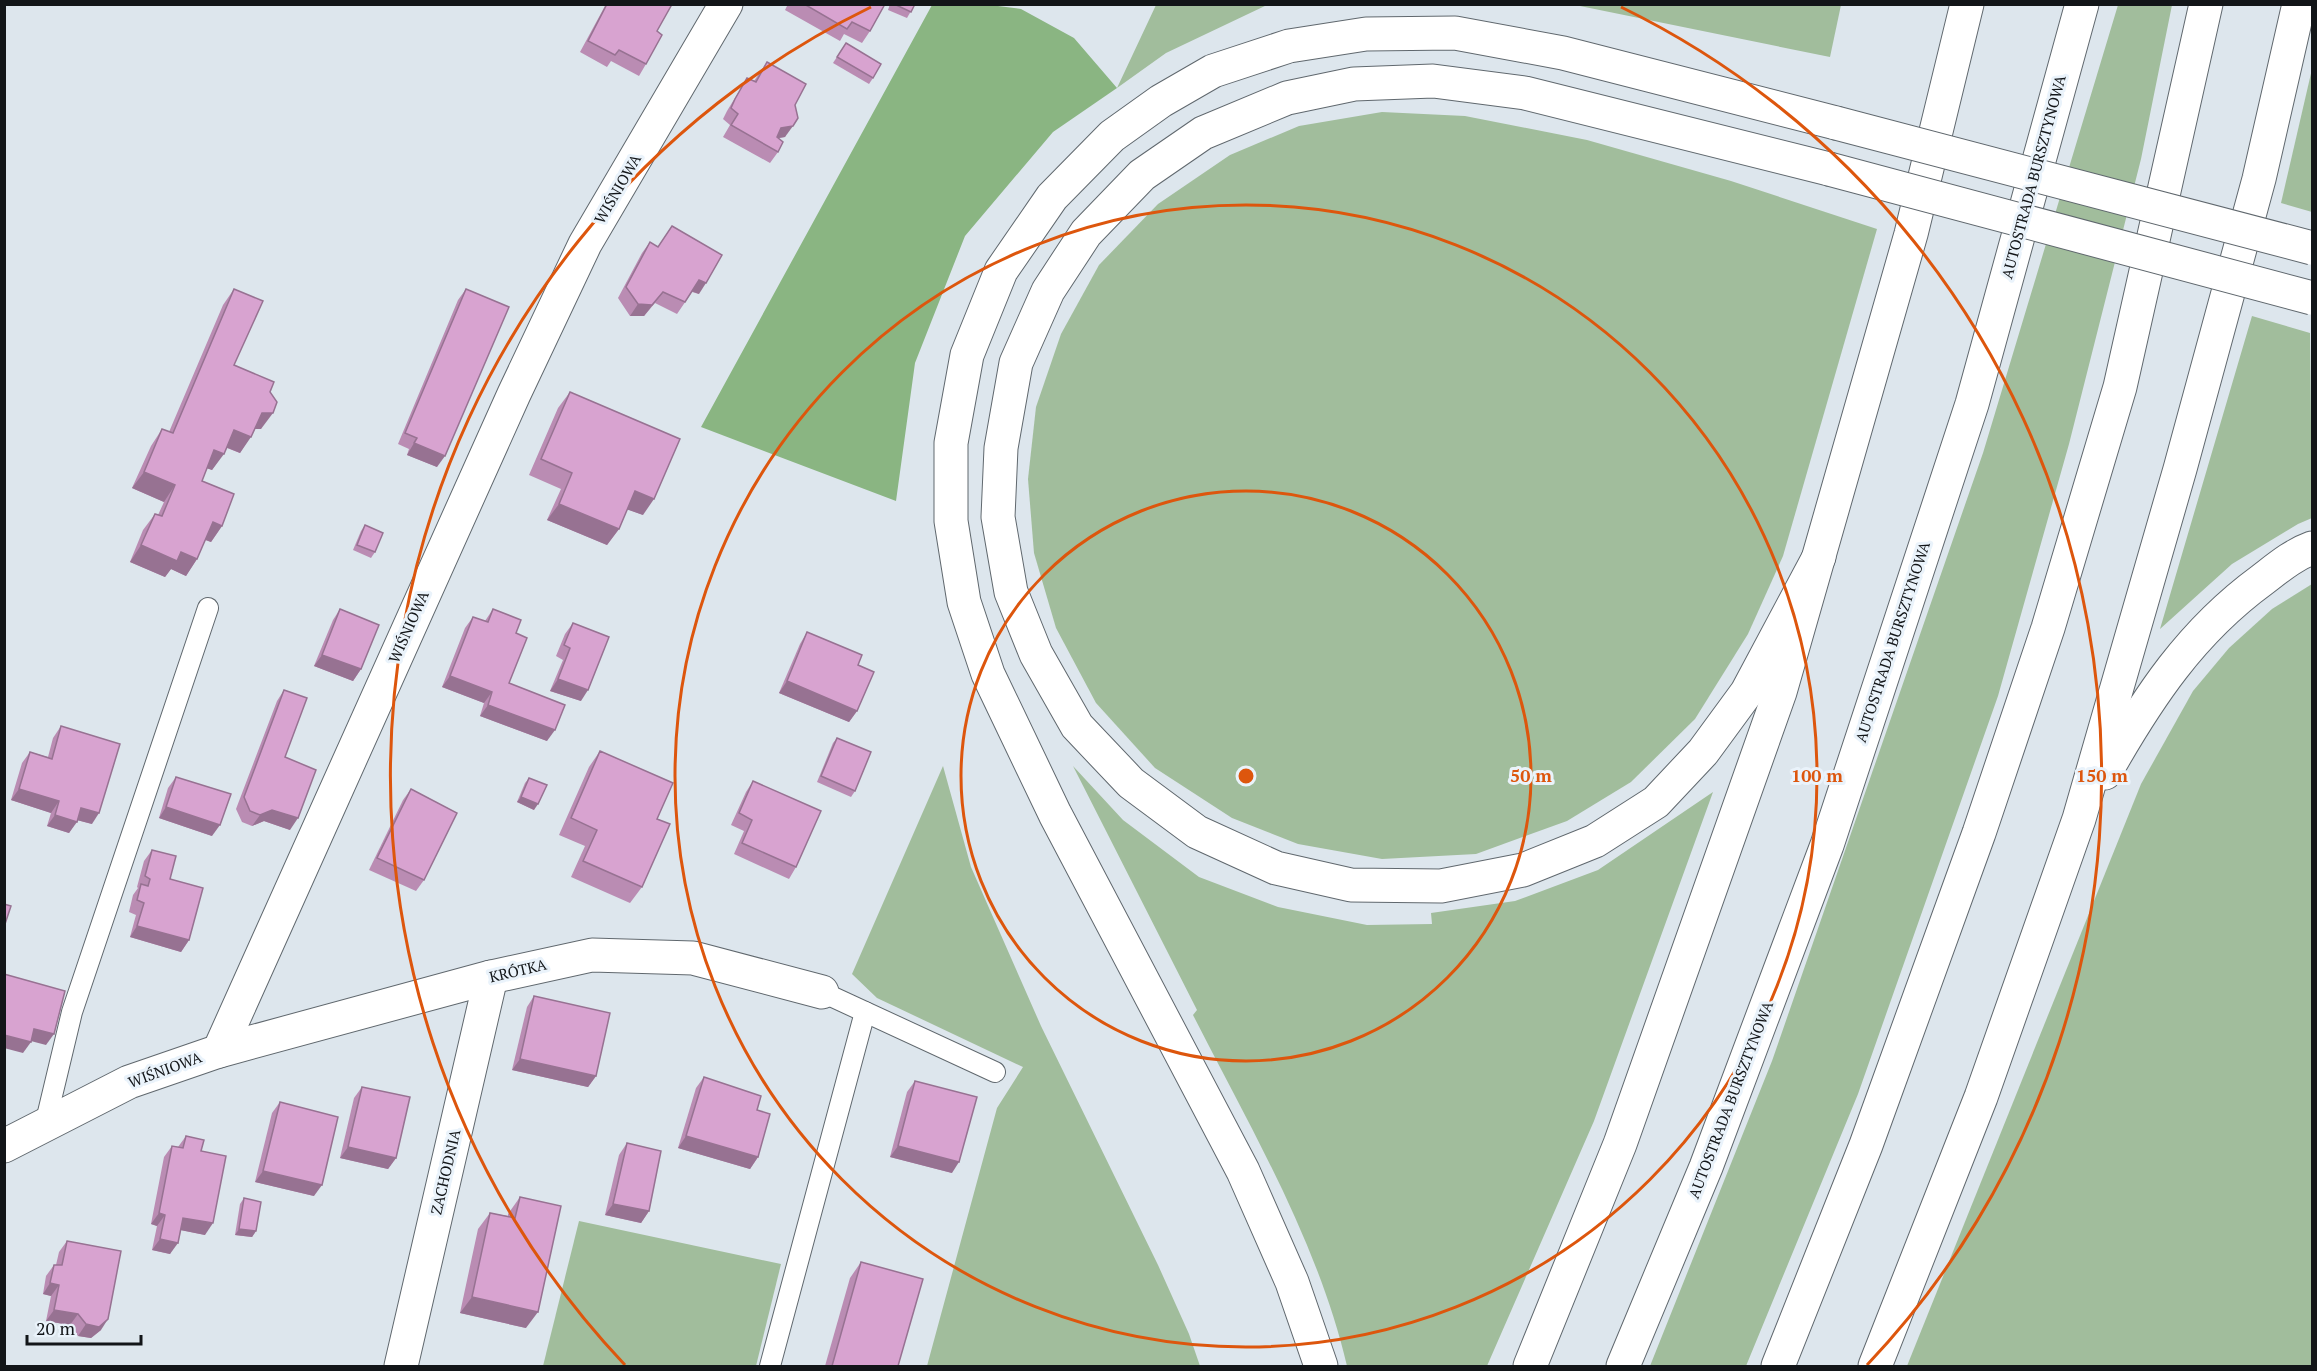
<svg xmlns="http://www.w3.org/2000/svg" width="2317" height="1371" viewBox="0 0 2317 1371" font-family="'PT Serif',serif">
  <rect width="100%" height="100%" fill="#dde6ed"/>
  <!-- green -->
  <g fill="#a1bd9c">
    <path d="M 1156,5 L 1156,4 L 1267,5 L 1166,53 L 1117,88 Z"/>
    <path d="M 1575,5 L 1841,4 L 1841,5 L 1830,57 Z"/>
    <path d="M 2118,5 L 2172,5 L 2141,159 L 2069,444 L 1998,696 L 1858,1094 L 1746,1366 L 1650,1366 L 1772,1061 L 1983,453 Z"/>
    <path d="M 2312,69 L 2312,212 L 2281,203 Z"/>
    <path d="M 1382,112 L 1465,116 L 1587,140 L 1731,181 L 1877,229 L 1783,556 L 1748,634 L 1695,719 L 1631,782 L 1567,821 L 1476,854 L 1382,859 L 1298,844 L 1232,818 L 1155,768 L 1096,703 L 1056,628 L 1034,553 L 1028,479 L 1036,407 L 1061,334 L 1099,265 L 1158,204 L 1230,155 L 1299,126 Z"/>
    <path d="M 2252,316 L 2310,333 L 2312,518 L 2298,524 L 2232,564 L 2160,629 Z"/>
    <path d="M 2312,584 L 2312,1366 L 1907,1366 L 2141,784 L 2193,691 L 2229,648 L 2272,609 Z"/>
    <path d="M 943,766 L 971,867 L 1041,1026 L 1158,1265 L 1189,1334 L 1200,1366 L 927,1366 L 997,1108 L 1023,1067 L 877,998 L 852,974 Z"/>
    <path d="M 1073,766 L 1123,820 L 1199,877 L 1278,907 L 1367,925 L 1432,924 L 1431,913 L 1515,901 L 1598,870 L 1713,792 L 1594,1121 L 1487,1366 L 1347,1366 C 1318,1242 1251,1129 1193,1015 L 1197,1010 Z"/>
    <path d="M 579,1221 L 781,1264 L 756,1366 L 543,1366 Z"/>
  </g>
  <!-- forest -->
  <path fill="#8ab582" d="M 990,5 L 1021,9 L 1074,38 L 1117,88 L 1053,132 L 965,236 L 915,363 L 896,501 L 701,427 L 932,5 Z"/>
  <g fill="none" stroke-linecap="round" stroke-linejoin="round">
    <defs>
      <g id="lane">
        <path d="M 822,992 L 995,1072"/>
        <path d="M 45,1125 L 72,1012 L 208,608"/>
        <path d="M 770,1366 L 865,1012"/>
      </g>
      <g id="street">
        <path d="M 219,1051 L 491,977 L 592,955 L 693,958 L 822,992"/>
        <path d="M 4,1146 L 129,1082 L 219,1051 L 514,394 L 585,244 L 726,4"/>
        <path d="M 401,1366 L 491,977"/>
      </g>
      <g id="highway">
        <path d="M 1819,557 L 1747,692 L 1703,752 L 1656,802 L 1595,841 L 1523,870 L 1441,886 L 1351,885 L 1276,868 L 1197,832 L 1131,783 L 1077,726 L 1036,654 L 1011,592 L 998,517 L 1001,448 L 1016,363 L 1048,291 L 1086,233 L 1142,175 L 1203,133 L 1287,98 L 1354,84 L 1433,81 L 1525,93 L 1829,169"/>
        <path d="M 2105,773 C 2148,697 2191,632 2262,580 C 2279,567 2293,555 2312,548"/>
        <path d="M 1321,1366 L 1292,1282 L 1243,1171 L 1055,814 L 988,674 L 964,602 L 951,521 L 951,443 L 967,355 L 1001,271 L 1052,197 L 1112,136 L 1161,101 L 1213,71 L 1289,46 L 1366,34 L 1455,33 L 1563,53 L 1836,123"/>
        <path d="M 1530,1366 L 1620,1144 L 1780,692 L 1911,234 L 1967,4"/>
        <path d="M 1623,1366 L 1706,1167 L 1827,845 L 1972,404 L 2082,4"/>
        <path d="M 1778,1366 L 1866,1145 L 1979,833 L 2048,628 L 2120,387 L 2206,4"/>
        <path d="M 1875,1366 L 1981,1097 L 2079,819 L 2180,469 L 2259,179 L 2299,4"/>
      </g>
    </defs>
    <!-- lane casing -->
    <use href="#lane" stroke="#60686e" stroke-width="22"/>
    <!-- street casing -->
    <use href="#street" stroke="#60686e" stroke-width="35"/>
    <!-- highway casing -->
    <use href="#highway" stroke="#60686e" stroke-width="35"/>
    <!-- lane -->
    <use href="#lane" stroke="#fff" stroke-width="20"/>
    <!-- street -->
    <use href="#street" stroke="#fff" stroke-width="33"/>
    <!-- highway -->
    <use href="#highway" stroke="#fff" stroke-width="33"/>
    <defs>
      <g id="highway-bridge">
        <path d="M 1836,123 L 2312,248"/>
        <path d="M 1829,169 L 2312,298"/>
      </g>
    </defs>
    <!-- highway-bridge casing -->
    <use href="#highway-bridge" stroke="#60686e" stroke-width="35" stroke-linecap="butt"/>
    <!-- highway-bridge -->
    <use href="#highway-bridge" stroke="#fff" stroke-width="33"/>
  </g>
  <!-- wall -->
  <g fill="#ba8cb3">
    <path d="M 606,4 L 668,4 L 657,31 L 646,64 L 639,76 L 611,61 L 607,67 L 580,52 Z"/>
    <path d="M 788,4 L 885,4 L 870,31 L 862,43 L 844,34 L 840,41 L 785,10 Z"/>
    <path d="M 890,4 L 915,4 L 907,18 L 888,10 Z"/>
    <path d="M 846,43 L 873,78 L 869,84 L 833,63 Z"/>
    <path d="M 767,62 L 795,105 L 785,137 L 778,138 L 778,152 L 770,163 L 723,137 L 730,125 L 723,119 L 727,111 L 747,78 L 754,81 Z"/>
    <path d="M 672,226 L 699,294 L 692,292 L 677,314 L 655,303 L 644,316 L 630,316 L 618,298 L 642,253 L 650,242 L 658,247 Z"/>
    <path d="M 234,289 L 234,365 L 270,392 L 261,429 L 255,429 L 240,453 L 227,448 L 212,470 L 207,468 L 202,481 L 222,526 L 211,542 L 205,540 L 197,559 L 186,576 L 171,569 L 165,577 L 130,562 L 143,530 L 155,514 L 158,515 L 164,502 L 132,488 L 151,446 L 162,429 L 169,432 L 223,305 Z"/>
    <path d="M 466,289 L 437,467 L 407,455 L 409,449 L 398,444 L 458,300 Z"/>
    <path d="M 570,392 L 643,515 L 627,509 L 619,529 L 607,545 L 547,520 L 561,489 L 529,475 L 558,408 Z"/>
    <path d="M 365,525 L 375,552 L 371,558 L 353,550 L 361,531 Z"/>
    <path d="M 340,609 L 361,669 L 353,681 L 314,666 L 333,620 Z"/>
    <path d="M 493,609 L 516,633 L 509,683 L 547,741 L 480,716 L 484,703 L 442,687 L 465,628 L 473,617 L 485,621 Z"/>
    <path d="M 573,623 L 581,701 L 550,691 L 563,660 L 556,656 L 565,634 Z"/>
    <path d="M 807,632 L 858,665 L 857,711 L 849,722 L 779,693 L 800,644 Z"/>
    <path d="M 284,690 L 285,757 L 290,830 L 264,821 L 252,826 L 242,822 L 236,809 L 277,701 Z"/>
    <path d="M 61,726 L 92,824 L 77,820 L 69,833 L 47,826 L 51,813 L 11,800 L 22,763 L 30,752 L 48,757 L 53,738 Z"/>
    <path d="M 837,738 L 855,791 L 851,797 L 817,782 L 833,743 Z"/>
    <path d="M 600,751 L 642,887 L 630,903 L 571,877 L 585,846 L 559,835 L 589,767 Z"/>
    <path d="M 176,777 L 212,836 L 159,818 L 168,788 Z"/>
    <path d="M 529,778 L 534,810 L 517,802 L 525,783 Z"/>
    <path d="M 753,781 L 796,867 L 789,879 L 734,854 L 744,831 L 731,825 L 746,792 Z"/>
    <path d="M 411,789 L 424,880 L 416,891 L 369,870 L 403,800 Z"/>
    <path d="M 152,850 L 170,879 L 189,940 L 181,952 L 130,937 L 136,915 L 129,912 L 133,895 L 138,888 L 137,887 L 144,861 Z"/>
    <path d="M 534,996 L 596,1076 L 588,1087 L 512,1070 L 527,1007 Z"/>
    <path d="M 704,1077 L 758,1157 L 750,1169 L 678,1148 L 696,1088 Z"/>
    <path d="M 915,1081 L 952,1173 L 890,1157 L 907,1092 Z"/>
    <path d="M 362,1087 L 396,1158 L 388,1169 L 340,1158 L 354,1098 Z"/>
    <path d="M 280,1102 L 314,1196 L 255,1182 L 272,1113 Z"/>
    <path d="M 186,1136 L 201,1151 L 205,1235 L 181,1230 L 170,1254 L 152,1250 L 157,1226 L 151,1224 L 164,1157 L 172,1146 L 178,1147 Z"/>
    <path d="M 627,1143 L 649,1211 L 641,1223 L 605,1215 L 619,1155 Z"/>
    <path d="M 520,1197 L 526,1328 L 460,1313 L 478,1229 L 490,1213 L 508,1216 L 508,1214 Z"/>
    <path d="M 244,1198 L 256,1231 L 252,1237 L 235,1235 L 240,1204 Z"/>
    <path d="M 67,1241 L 101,1330 L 91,1338 L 78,1336 L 70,1325 L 46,1321 L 51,1296 L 43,1294 L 46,1276 L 54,1265 L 56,1265 L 59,1252 Z"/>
    <path d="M 861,1262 L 898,1366 L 825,1366 L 850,1278 Z"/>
  </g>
  <!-- shaded-wall -->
  <g fill="#977292">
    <path d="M 793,126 L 785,137 L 773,139 L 781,128 Z"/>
    <path d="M 699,280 L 706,283 L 699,294 L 691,291 Z"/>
    <path d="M 663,292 L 644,316 L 630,316 L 638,304 Z"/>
    <path d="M 262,413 L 273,413 L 261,429 L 250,429 Z"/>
    <path d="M 234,430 L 251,437 L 240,453 L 223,446 Z"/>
    <path d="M 414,443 L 445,456 L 437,467 L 407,455 Z"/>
    <path d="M 214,450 L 224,454 L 212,470 L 203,467 Z"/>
    <path d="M 144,472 L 175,485 L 164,502 L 132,488 Z"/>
    <path d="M 635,491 L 654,499 L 643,515 L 623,508 Z"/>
    <path d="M 559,504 L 619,529 L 607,545 L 547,520 Z"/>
    <path d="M 213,522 L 222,526 L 211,542 L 201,538 Z"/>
    <path d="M 141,545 L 181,552 L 197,559 L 186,576 L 171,569 L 165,577 L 130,562 Z"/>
    <path d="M 322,655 L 361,669 L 353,681 L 314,666 Z"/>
    <path d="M 450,676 L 492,692 L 484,703 L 442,687 Z"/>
    <path d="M 558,679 L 588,690 L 581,701 L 550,691 Z"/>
    <path d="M 787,681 L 857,711 L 849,722 L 779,693 Z"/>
    <path d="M 488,705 L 555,730 L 547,741 L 480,716 Z"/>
    <path d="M 19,789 L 59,801 L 51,813 L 11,800 Z"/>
    <path d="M 521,797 L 538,804 L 534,810 L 517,802 Z"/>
    <path d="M 166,807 L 220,825 L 212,836 L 159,818 Z"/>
    <path d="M 81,808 L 99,813 L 92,824 L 73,819 Z"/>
    <path d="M 272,810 L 298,818 L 290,830 L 264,821 L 252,826 L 260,815 Z"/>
    <path d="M 55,815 L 77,822 L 69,833 L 47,826 Z"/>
    <path d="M 137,926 L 189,940 L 181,952 L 130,937 Z"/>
    <path d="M 34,1029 L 54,1034 L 46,1045 L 27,1040 Z"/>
    <path d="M 4,1035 L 31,1042 L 23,1053 L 4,1048 Z"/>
    <path d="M 520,1059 L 596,1076 L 588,1087 L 512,1070 Z"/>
    <path d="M 686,1136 L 758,1157 L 750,1169 L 678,1148 Z"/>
    <path d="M 898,1146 L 959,1162 L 952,1173 L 890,1157 Z"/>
    <path d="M 348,1147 L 396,1158 L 388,1169 L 340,1158 Z"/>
    <path d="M 263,1171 L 322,1185 L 314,1196 L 255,1182 Z"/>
    <path d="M 613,1204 L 649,1211 L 641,1223 L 605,1215 Z"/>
    <path d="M 159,1213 L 165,1215 L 157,1226 L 151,1224 Z"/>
    <path d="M 183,1218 L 213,1223 L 205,1235 L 175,1229 Z"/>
    <path d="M 239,1229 L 256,1231 L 252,1237 L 235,1235 Z"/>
    <path d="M 160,1239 L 178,1243 L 170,1254 L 152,1250 Z"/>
    <path d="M 50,1283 L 59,1285 L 51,1296 L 43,1294 Z"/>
    <path d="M 472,1297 L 538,1312 L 526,1328 L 460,1313 Z"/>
    <path d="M 54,1310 L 78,1314 L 70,1325 L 46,1321 Z"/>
    <path d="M 108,1319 L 101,1330 L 91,1338 L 78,1336 L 86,1324 Z"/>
  </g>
  <!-- building -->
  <g fill="#d8a3d0" stroke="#977292" stroke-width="1.5">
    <path d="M 607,4 L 668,4 L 671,6 L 657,31 L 662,35 L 646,64 L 619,50 L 615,55 L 588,41 Z"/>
    <path d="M 804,4 L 885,4 L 870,31 L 852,22 L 847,29 Z"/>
    <path d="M 894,4 L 915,4 L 911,12 Z"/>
    <path d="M 846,43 L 881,64 L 873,78 L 837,57 Z"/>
    <path d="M 767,62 L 806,84 L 795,105 L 798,118 L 793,126 L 781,128 L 777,137 L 783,142 L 778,152 L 731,125 L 738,114 L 731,108 L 735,99 L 747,78 L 756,82 Z"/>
    <path d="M 672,226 L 722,255 L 706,283 L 699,280 L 685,302 L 663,292 L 652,305 L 638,304 L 626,287 L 650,242 L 658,247 Z"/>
    <path d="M 234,289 L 263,301 L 234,365 L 274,382 L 270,392 L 277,402 L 273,413 L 262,413 L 251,437 L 234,430 L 224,454 L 214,450 L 202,481 L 234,494 L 222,526 L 213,522 L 197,559 L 181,552 L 177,561 L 141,545 L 155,514 L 162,516 L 175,485 L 144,472 L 162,429 L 173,433 Z"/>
    <path d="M 466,289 L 509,307 L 445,456 L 414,443 L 417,438 L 405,433 Z"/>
    <path d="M 570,392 L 680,439 L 654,499 L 635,491 L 619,529 L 559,504 L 572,473 L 541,459 Z"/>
    <path d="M 365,525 L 383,533 L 375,552 L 357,545 Z"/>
    <path d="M 340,609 L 379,625 L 361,669 L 322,655 Z"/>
    <path d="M 493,609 L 521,620 L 516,633 L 527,638 L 509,683 L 565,705 L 555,730 L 488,705 L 492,692 L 450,676 L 473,617 L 488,622 Z"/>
    <path d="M 573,623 L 609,637 L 588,690 L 558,679 L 570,648 L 564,645 Z"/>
    <path d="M 807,632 L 862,655 L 858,665 L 874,672 L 857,711 L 787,681 Z"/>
    <path d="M 284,690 L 307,698 L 285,757 L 316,770 L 298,818 L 272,810 L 260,815 L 250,811 L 244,797 Z"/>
    <path d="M 61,726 L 120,744 L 99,813 L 81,808 L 77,822 L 55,815 L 59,801 L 19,789 L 30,752 L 52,759 Z"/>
    <path d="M 837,738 L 871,752 L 855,791 L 821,776 Z"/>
    <path d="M 600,751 L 673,783 L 657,819 L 670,824 L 642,887 L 583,861 L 597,830 L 571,818 Z"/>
    <path d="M 176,777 L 231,794 L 220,825 L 166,807 Z"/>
    <path d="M 529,778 L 547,785 L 538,804 L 521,797 Z"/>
    <path d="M 753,781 L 821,811 L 796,867 L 742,843 L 752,820 L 739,813 Z"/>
    <path d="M 411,789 L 457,813 L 424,880 L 377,858 Z"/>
    <path d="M 152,850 L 176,856 L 170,879 L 203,888 L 189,940 L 137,926 L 144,903 L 137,900 L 141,884 L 148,886 L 150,879 L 145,876 Z"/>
    <path d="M 4,904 L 11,906 L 4,927 Z"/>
    <path d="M 4,974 L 65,991 L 54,1034 L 34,1029 L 31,1042 L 4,1035 Z"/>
    <path d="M 534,996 L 610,1013 L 596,1076 L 520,1059 Z"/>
    <path d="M 704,1077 L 761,1096 L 757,1110 L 770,1114 L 758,1157 L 686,1136 Z"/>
    <path d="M 915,1081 L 977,1097 L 959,1162 L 898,1146 Z"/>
    <path d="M 362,1087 L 410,1097 L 396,1158 L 348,1147 Z"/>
    <path d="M 280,1102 L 338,1117 L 322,1185 L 263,1171 Z"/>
    <path d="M 186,1136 L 204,1140 L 201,1151 L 226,1156 L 213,1223 L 183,1218 L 178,1243 L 160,1239 L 165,1215 L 159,1213 L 172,1146 L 183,1148 Z"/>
    <path d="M 627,1143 L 661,1151 L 649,1211 L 613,1204 Z"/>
    <path d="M 520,1197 L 561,1206 L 538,1312 L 472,1297 L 490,1213 L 515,1218 Z"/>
    <path d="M 244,1198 L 261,1202 L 256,1231 L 239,1229 Z"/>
    <path d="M 67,1241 L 121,1251 L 108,1319 L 99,1327 L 86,1324 L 78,1314 L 54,1310 L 59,1285 L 50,1283 L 54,1265 L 62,1265 Z"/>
    <path d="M 861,1262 L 923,1279 L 898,1366 L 832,1366 Z"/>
  </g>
  <!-- distance rings -->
  <g fill="none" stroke="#dd560d" stroke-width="3">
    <circle cx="1246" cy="776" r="285"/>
    <circle cx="1246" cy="776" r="571"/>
    <path d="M625 1365A856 856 0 0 1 871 7M1621 7A856 856 0 0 1 1867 1365"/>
  </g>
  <g text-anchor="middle" stroke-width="6" stroke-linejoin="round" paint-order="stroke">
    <!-- street labels -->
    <g font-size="15" fill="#121518" stroke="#eaf3fb">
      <text transform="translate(2034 177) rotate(-75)" y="5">AUTOSTRADA BURSZTYNOWA</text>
      <text transform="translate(618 189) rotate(-60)" y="5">WIŚNIOWA</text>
      <text transform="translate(409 627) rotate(-66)" y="5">WIŚNIOWA</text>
      <text transform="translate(1893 642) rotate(-72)" y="5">AUTOSTRADA BURSZTYNOWA</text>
      <text transform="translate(518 971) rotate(-13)" y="5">KRÓTKA</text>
      <text transform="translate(165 1070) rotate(-20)" y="5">WIŚNIOWA</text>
      <text transform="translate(1731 1100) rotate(-69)" y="5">AUTOSTRADA BURSZTYNOWA</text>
      <text transform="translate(446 1172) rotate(-77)" y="5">ZACHODNIA</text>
    </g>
  </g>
  <circle cx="1246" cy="776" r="9" fill="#dd560d" stroke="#eaf3fb" stroke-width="3"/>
  <g font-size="18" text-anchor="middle" font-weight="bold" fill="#dd560d" stroke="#eaf3fb" stroke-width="6" stroke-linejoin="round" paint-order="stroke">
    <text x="1531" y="782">50 m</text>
    <text x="1817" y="782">100 m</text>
    <text x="2102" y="782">150 m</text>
  </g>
  <!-- border -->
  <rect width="2317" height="1371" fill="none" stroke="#121518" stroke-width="12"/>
  <!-- scale -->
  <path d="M27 1335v9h114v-9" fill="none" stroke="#121518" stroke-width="3"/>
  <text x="36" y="1335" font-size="18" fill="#121518" stroke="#eaf3fb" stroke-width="4.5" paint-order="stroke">20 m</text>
</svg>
